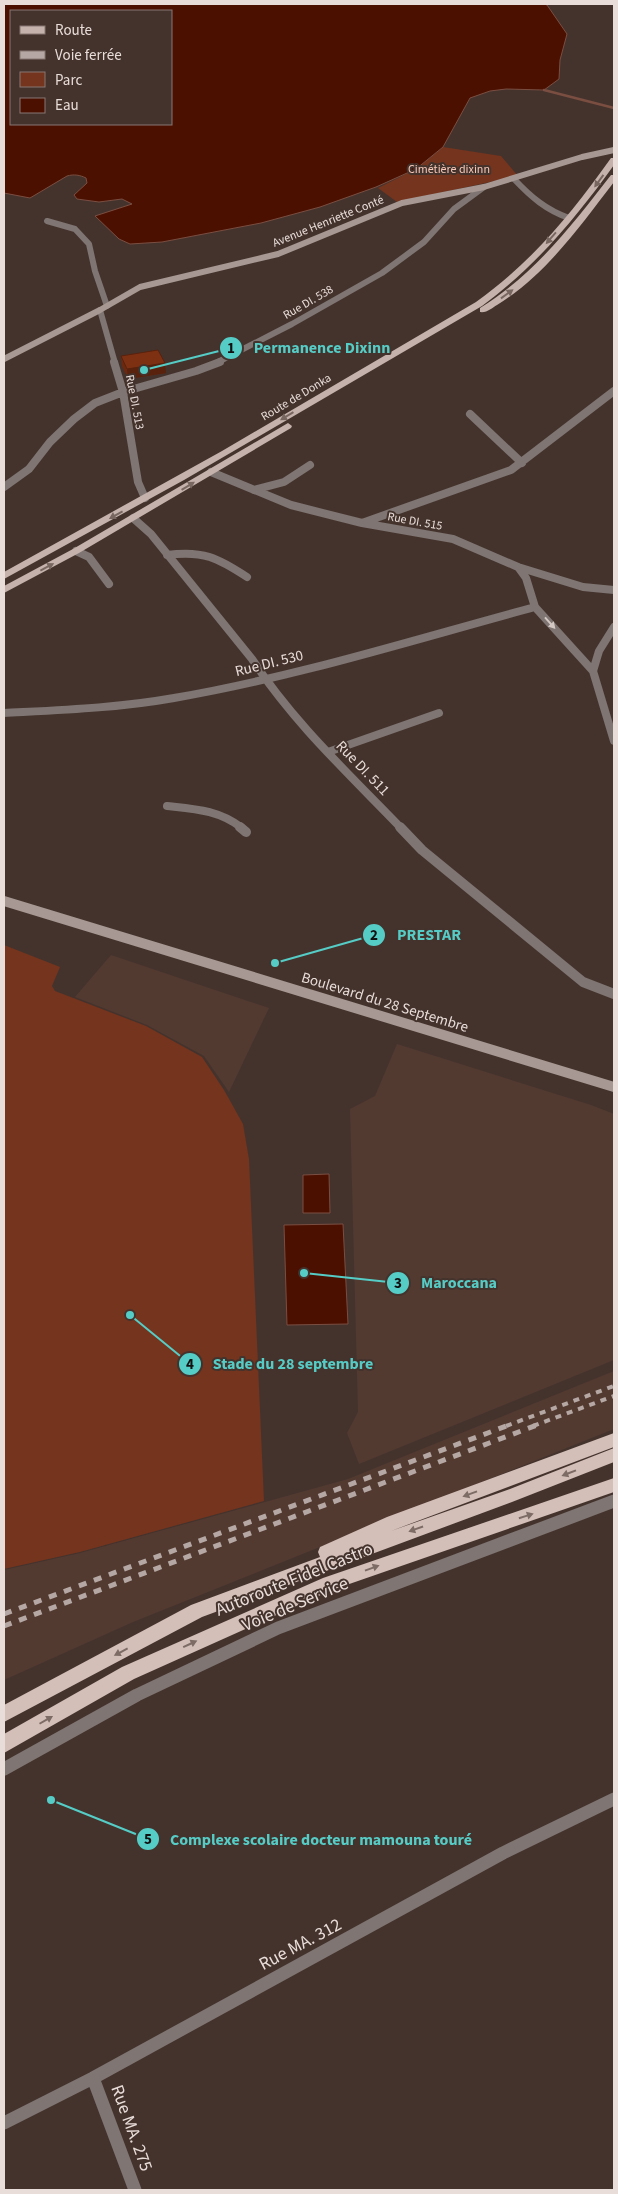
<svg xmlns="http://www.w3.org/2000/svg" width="618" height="2194" font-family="'Source Sans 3',sans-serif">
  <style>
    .built { fill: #523a31 }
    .green { fill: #74341d }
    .water { fill: #4b1000; stroke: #7a4e41; fill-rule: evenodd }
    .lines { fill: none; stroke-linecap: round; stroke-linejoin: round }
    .stream { stroke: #7a4e41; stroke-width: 2.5 }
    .minor-far3 { stroke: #7f7572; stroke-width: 6 }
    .minor-far2 { stroke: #7f7572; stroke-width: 8 }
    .minor-far1 { stroke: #7f7572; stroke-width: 10 }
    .minor { stroke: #7f7572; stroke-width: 13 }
    .secondary-far1 { stroke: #a79893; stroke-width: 6 }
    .secondary { stroke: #a79893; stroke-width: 10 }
    .primary { fill: #c5b2ac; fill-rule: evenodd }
    .trunk { fill: #d3beb8; fill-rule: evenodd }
    .rail-far1 { stroke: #b5a7a3; stroke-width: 4; stroke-dasharray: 6 6; stroke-linecap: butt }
    .rail { stroke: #b5a7a3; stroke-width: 5; stroke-dasharray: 8 8; stroke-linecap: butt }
    .wall { fill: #6c290f }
    .shaded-wall { fill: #58220d }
    .building { fill: #7e3012; stroke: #58220d }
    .oneway { fill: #786660 }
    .oneway2 { fill: #d4c8c4 }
    .oneway3 { fill: #7d6b65 }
    .labels { text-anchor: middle; stroke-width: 4; stroke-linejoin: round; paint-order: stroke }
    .far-park-label { font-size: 12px; fill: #f8c9b9; stroke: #44332d }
    .far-street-label { font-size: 12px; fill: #e9ddd9; stroke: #44332d }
    .street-label { font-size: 15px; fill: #e9ddd9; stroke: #44332d }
    .near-street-label { font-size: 18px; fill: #e9ddd9; stroke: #44332d }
    .leader { fill: none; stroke: #55cdc6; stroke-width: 2 }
    .callout-dot { fill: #55cdc6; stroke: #44332d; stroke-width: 2 }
    .mark-label { font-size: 15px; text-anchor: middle; font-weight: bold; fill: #111 }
    .callout-label { font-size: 16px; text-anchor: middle; font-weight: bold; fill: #55cdc6; stroke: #44332d; stroke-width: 4; stroke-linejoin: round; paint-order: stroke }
  </style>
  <rect width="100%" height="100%" fill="#44332d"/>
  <path class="built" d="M111 955 269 1008 229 1092 204 1056 147 1025 75 997Z
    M397 1044 591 1105 614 1114V1360L359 1464 347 1433 358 1412 350 1109 375 1096Z
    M614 1371V1429L133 1622 4 1680V1570L80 1553 348 1479Z"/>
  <path class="green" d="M443 147 501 156 518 176 397 202 378 188 416 169Z
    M4 945 60 967 52 986 55 991 146 1026 202 1057 224 1090 243 1124 249 1159 264 1501 80 1552 4 1569Z"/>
  <path class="water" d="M4 4H544L547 5 567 34 560 60 559 79 544 90 506 89 490 91 470 98 443 147 416 169 376 187 320 207 261 223 162 242 130 244 119 239 95 216 132 204 122 199 99 202 77 199 74 195 87 183 86 178C80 175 74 174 67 176L30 198 4 193ZM11 11H171V124H11Z
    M329 1174 330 1213H303V1175Z
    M343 1224 348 1324 287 1325 284 1225Z"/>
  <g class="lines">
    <path class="stream" d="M544 90 614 108"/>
    <path class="minor-far3" d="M514 179C531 197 546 210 569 218
      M47 221 75 229 89 244 95 271 107 306
      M100 310 115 363
      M216 363 292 324 382 273 424 242 454 209 484 187"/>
    <path class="minor-far2" d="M114 362 123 392 138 482 145 498
      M470 414 522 463
      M211 472 291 505 362 523 453 539 518 567 583 587 614 590
      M4 487 29 469 50 442 74 419 95 403 123 392 196 371 220 362
      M254 490 284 482 310 465
      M133 518 151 534 252 659C292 721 350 775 401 828
      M362 523 511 470 614 391
      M76 551 89 557 109 584
      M167 555C203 550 218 558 247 577
      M518 567 526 578 535 607 593 671
      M614 627 599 651 593 671 614 741
      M4 713C61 710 118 708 174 698 296 677 416 639 535 607
      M328 752 439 713
      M167 806C195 809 219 810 242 828"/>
    <path class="minor-far1" d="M240 827 246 832
      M400 827 422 850 583 982 614 994"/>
    <path class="minor" d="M4 1769 137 1695 278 1628 614 1501
      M93 2078 135 2190
      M4 2123 93 2078 503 1853 614 1799"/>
    <path class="secondary-far1" d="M4 359 100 310 140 287 278 254 402 203 484 187 582 157 614 150"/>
    <path class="secondary" d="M4 901 614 1087"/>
    <path class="primary" d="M611 158H614V165C576 218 535 267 482 306L184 480 4 579V572L222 451 476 302C531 263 572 213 611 158Z
      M611 175H614V182C580 226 546 275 497 305 492 308 487 313 480 312V308C535 274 572 225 611 175Z
      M288 423 292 426 291 428 79 553 4 593V586L73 549Z"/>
    <path class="trunk" d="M614 1433V1447L391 1531 510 1489 614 1448V1462L512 1502 202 1617 4 1722V1705L191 1605 320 1557 318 1552 320 1547 387 1517Z
      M614 1478V1492L332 1590 134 1679 4 1753V1734L122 1667 323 1578Z"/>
    <path class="rail-far1" d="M506 1426 614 1386
      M533 1426 614 1396"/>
    <path class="rail" d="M4 1614 509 1425
      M4 1626 537 1425"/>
  </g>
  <path class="wall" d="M121 356 166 373 128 379 122 366Z"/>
  <path class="shaded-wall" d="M165 363 166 373 128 379 127 369Z"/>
  <path class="building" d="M158 350 165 363 127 369 121 356Z"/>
  <defs><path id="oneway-solid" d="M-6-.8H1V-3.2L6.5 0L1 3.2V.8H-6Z" transform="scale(1.25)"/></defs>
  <g class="oneway">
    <use href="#oneway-solid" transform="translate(599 181) rotate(126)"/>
    <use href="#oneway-solid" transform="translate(551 238) rotate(131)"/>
    <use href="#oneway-solid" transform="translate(507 294) rotate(-36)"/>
    <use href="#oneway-solid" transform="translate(287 416) rotate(149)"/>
    <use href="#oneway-solid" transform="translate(188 486) rotate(-31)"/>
    <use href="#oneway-solid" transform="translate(116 515) rotate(151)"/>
    <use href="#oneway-solid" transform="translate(47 567) rotate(-28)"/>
  </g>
  <use class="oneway2" href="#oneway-solid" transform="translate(550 623) rotate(48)"/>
  <g class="oneway3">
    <use href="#oneway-solid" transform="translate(569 1473) rotate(159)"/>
    <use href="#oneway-solid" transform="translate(470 1494) rotate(160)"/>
    <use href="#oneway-solid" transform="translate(526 1516) rotate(-18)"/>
    <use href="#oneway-solid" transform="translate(416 1529) rotate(161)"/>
    <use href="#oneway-solid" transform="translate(372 1568) rotate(-20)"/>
    <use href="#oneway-solid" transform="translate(190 1644) rotate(-25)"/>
    <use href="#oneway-solid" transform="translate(121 1652) rotate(152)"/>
    <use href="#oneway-solid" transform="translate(46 1720) rotate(-30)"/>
  </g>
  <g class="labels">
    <g class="far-park-label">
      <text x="449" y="173">Cimétière dixinn</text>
    </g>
    <g class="far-street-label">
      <text transform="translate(328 221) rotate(-22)" y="4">Avenue Henriette Conté</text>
      <text transform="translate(308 302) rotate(-30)" y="4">Rue DI. 538</text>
      <text transform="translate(296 397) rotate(-31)" y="4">Route de Donka</text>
      <text transform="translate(135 402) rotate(79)" y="4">Rue DI. 513</text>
      <text transform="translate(415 521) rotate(10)" y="4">Rue DI. 515</text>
    </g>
    <g class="street-label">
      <text transform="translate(269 663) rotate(-14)" y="5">Rue DI. 530</text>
      <text transform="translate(363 768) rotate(46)" y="5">Rue DI. 511</text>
      <text transform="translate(385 1002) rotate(17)" y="5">Boulevard du 28 Septembre</text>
    </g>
    <g class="near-street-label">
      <text transform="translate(294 1579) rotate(-22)" y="6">Autoroute Fidel Castro</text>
      <text transform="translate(295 1604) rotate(-23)" y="6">Voie de Service</text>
      <text transform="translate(300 1944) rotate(-28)" y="6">Rue MA. 312</text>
      <text transform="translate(132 2128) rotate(70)" y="6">Rue MA. 275</text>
    </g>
  </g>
  <path class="leader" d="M144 370L231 348M275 963L374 935M304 1273L398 1283M130 1315L190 1364M51 1800L148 1839"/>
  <g class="callout-dot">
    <circle cx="144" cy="370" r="5"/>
    <circle cx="275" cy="963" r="5"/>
    <circle cx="304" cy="1273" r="5"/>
    <circle cx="130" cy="1315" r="5"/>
    <circle cx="51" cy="1800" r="5"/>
    <circle cx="231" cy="348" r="12"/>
    <circle cx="374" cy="935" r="12"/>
    <circle cx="398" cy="1283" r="12"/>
    <circle cx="190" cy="1364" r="12"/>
    <circle cx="148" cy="1839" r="12"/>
  </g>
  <g class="mark-label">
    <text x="231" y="353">1</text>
    <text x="374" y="940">2</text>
    <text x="398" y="1288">3</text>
    <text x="190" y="1369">4</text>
    <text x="148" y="1844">5</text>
  </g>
  <g class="callout-label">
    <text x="322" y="353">Permanence Dixinn</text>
    <text x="429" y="940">PRESTAR</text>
    <text x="459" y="1288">Maroccana</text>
    <text x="293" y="1369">Stade du 28 septembre</text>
    <text x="321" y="1845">Complexe scolaire docteur mamouna touré</text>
  </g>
  <rect width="618" height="2194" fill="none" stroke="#e9ddd9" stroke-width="10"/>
  <rect x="10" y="10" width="162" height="115" fill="#44332d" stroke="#867772"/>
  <rect x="20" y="26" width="25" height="8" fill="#c5b2ac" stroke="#867772"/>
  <text x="55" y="35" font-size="15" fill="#e9ddd9">Route</text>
  <rect x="20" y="51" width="25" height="8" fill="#b5a7a3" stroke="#867772"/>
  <text x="55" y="60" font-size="15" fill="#e9ddd9">Voie ferrée</text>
  <rect x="20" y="72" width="25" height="15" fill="#74341d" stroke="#867772"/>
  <text x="55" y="85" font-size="15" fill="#e9ddd9">Parc</text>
  <rect x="20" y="98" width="25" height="15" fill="#4b1000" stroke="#867772"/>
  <text x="55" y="110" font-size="15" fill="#e9ddd9">Eau</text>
</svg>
